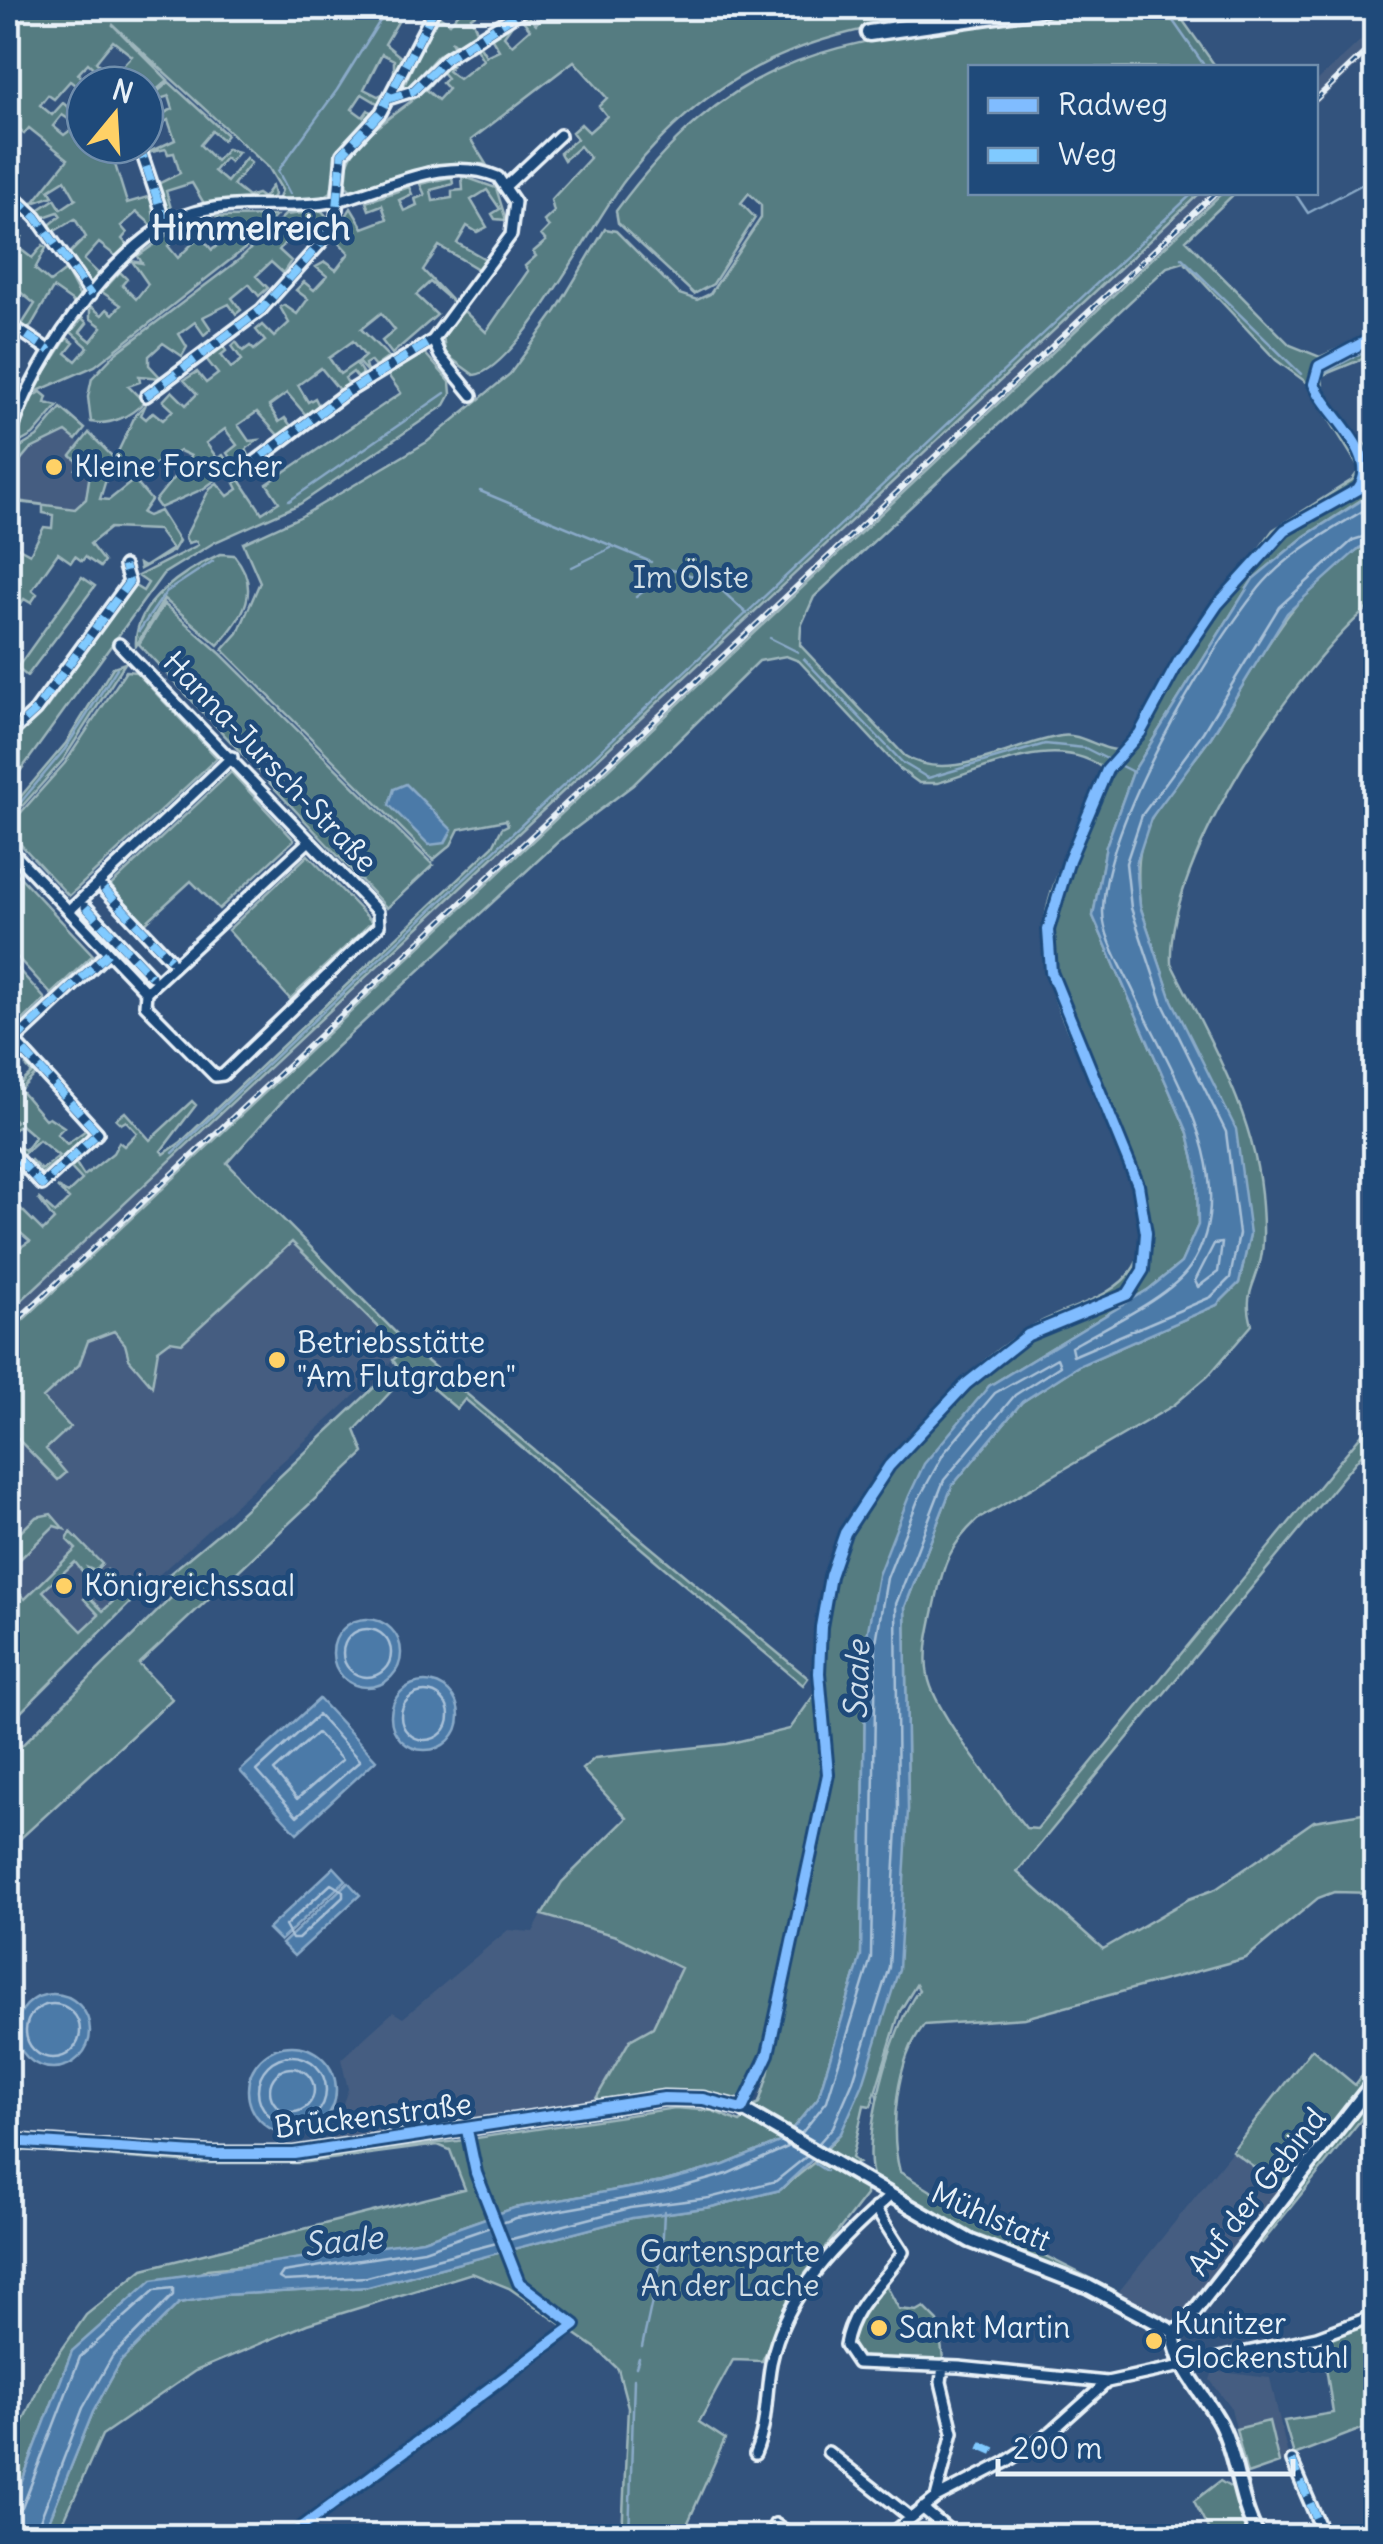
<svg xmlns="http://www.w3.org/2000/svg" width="1383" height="2544" font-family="Delius,sans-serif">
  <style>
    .built { fill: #445d81 }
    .green { fill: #547b81; stroke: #9eb6bc; stroke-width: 2.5; fill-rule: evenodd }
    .water { fill: #4b7aa8; stroke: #8aaac8; stroke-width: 2.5 }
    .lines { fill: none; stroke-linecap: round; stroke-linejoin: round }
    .shore { stroke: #a9c1d8; stroke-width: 2.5 }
    .stream { stroke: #8aaac8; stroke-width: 2.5 }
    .street-casing { stroke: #e8f1f8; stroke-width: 16 }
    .secondary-casing { stroke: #e8f1f8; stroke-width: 19 }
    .primary-casing { stroke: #e8f1f8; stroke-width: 21 }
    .street { stroke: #1f4a7a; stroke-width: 9 }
    .secondary { stroke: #1f4a7a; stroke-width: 11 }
    .primary { stroke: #1f4a7a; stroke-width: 14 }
    .rail-casing { stroke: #e8f1f8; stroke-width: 6 }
    .rail { stroke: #1f4a7a; stroke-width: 2.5; stroke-dasharray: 8; stroke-linecap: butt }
    .quiet { stroke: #80caff; stroke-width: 8; stroke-dasharray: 15 8; stroke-linecap: butt }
    .cycleway-casing { stroke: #1f4a7a; stroke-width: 16 }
    .cycleway { stroke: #80bcff; stroke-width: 10 }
    .poi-dot { fill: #ffd166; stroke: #1f4a7a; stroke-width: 4 }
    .labels { text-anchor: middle; stroke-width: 10; stroke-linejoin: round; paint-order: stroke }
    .poi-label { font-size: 30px; fill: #e8f1f8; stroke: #1f4a7a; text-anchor: start }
    .park-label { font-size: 30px; fill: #d2dfe6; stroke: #1f4a7a }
    .street-label { font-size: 30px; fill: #e8f1f8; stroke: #1f4a7a }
    .water-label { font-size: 32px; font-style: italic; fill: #d0dfec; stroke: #1f4a7a }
    .quarter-label { font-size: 35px; font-weight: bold; fill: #e8f1f8; stroke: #1f4a7a }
  </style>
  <rect width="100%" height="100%" fill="#33537d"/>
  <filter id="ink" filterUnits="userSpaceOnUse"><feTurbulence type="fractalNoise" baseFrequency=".01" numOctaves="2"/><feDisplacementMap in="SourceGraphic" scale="20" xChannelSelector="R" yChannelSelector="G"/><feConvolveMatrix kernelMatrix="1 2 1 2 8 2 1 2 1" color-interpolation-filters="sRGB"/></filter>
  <g filter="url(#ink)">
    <path class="built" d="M1375 27V49L1316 105V82Z
      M1200 193H1222L8 1334V1313Z
      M66 432 79 443 90 473 86 500 75 509 8 500 10 486 19 478V462L29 450Z
      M292 1242 403 1351 148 1585 8 1725V1429L57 1479 65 1473 46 1450 43 1398 79 1365 88 1341 114 1330 125 1344 129 1359 154 1361 158 1350 170 1341 182 1343Z
      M542 1915 616 1936 681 1967 653 2027 630 2040 594 2102 328 2146 348 2089 341 2059 393 2012 403 2018 508 1930 533 1932Z
      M1232 2151 1286 2189 1176 2324 1167 2323 1116 2295Z
      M1213 2371 1270 2378 1289 2460 1247 2474 1231 2408 1210 2380Z"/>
    <path class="green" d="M8 8H406L385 44 402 58 394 75V60L382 54 364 89 378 96 384 93 379 104 362 94 352 109 363 117 368 110 373 114 339 152 331 192 319 200 277 204 282 190 269 168 112 24 168 80 145 100 149 87 140 80 135 85H104L132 56 113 41 96 62 104 70 99 85 92 81 99 73 88 63 78 74 89 84 85 85V99L75 96 80 89 70 81 54 99 48 95 40 105 52 115 63 103 75 113 70 120 62 115 53 126 64 135 80 123 75 135 85 145H109L127 203 151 196 155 228 137 212 121 226 127 233 122 239 130 248 118 258 99 243 84 260 101 276 91 283 67 256 86 237 75 219 51 233 47 227 61 216 58 212 41 218 37 211 55 199 61 209 76 199 65 180 49 190 53 196 33 203 68 159 29 128 24 134 14 126 8 134Z
      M463 8H485L471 17 476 28 474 36 456 46 451 41 454 47 438 55 408 89 403 88 436 14 450 23Z
      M531 8H535L527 15 536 24 549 8H999C840 27 731 46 625 180 596 217 516 372 474 375L445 354 443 332 464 311 486 332 528 271 525 266 536 256 533 252 546 241 541 235 549 227 544 221 554 212 551 200 590 158 580 146 564 160 560 153 577 139 572 132 581 124 589 132 607 116 599 106 607 98 574 61 471 140 486 164H436L351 190 345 185C342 145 383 123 410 102 417 96 422 86 430 78L433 81 426 90 438 100 448 89 442 83 447 78 440 70 457 56 448 71 459 79 483 60 475 46 489 38 480 46 486 56 499 50 491 37 514 22 504 36 512 45 530 29 521 18Z
      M1073 8H1174L1216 67 971 68V192L1200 193 8 1313V1247L13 1252 30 1241 8 1222 21 1209 43 1231 54 1220 38 1198 55 1213 69 1199 57 1187 68 1193 82 1180 69 1166 75 1162 84 1176 113 1153 119 1142 124 1146 137 1133 126 1121 121 1124 116 1119 125 1112 150 1140 192 1101 196 1105 161 1151 164 1154 181 1142 493 846 502 828 508 825 506 820 459 829 451 845 433 860 223 650 238 633 260 582 243 543 300 517 427 442 510 374 556 311 605 229 616 231 679 294 697 300 710 294 761 218V205L749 193 741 203 755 218 713 284 694 294 618 223 616 211C756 21 868 48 1073 8Z
      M169 82 227 135 223 140 212 131 200 145 216 161 227 149 238 152 230 162 225 158 214 171 227 182 246 158 251 163 233 185 248 197 257 194 263 198 272 186 274 195 267 205 206 207 192 183 166 191 173 215 164 209 156 185 180 173 174 153 168 154 166 149 147 153 175 140 168 120 145 132V122L173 109 169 96 156 100 158 109 145 114V102Z
      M462 176 496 188 506 220 495 219 492 214 500 209 487 190 471 200 487 227 477 232 467 226 457 243 485 259 478 269 439 246 423 270 453 302 430 282 416 295 437 315 392 354 382 341 395 330 381 313 361 329 389 357 375 367 370 361 365 364 367 372 358 362 365 356 353 341 329 358 340 374 356 363 363 374 358 378 353 372 345 378 349 385 340 391 321 368 298 385 308 402 315 398 319 406 306 415 287 393 269 406 279 422 285 418 291 426 278 435 257 412 238 425 249 441 258 440 246 449 249 455 235 465 227 453 237 445 225 429 206 443 217 458 223 455 232 468 203 489 160 508 155 501 191 456 180 451 134 475 116 456 136 414 146 404 141 415 146 419 153 412 163 420 173 410 163 401 172 391 186 405 197 394 184 380 197 372 206 383 218 374 207 360 209 350 221 343 226 351 221 355 231 368 242 360 232 346 236 342 243 351 250 346 254 350 265 341 256 330 262 325 274 337 289 323 280 307 284 305 297 314 308 299 296 290 304 282 314 290 327 276 316 267 325 262 336 270 349 253 333 236 351 208 363 228 387 219 382 205 369 210 366 202 409 187 412 194 399 200 404 211 417 205 415 199 425 195 420 184 452 177 453 184 431 190 433 201 452 198V191L463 190Z
      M1222 193H1235L1186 240 1290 345 1320 357 1375 332V354L1323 375C1317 409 1364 435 1375 459 1379 466 1375 484 1375 491L1305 536 1253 579 1133 772 1106 846 1093 916 1188 1133 1197 1172 1198 1225 1181 1263 1149 1289 989 1386 866 1641 861 1956 818 2098 791 2130 753 2106 759 2103 768 2075 830 1776 823 1674 824 1627 833 1576 862 1511 909 1451 904 1445C941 1403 981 1356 1031 1327 1062 1308 1114 1300 1134 1267 1179 1192 1042 1033 1043 941 1043 885 1083 823 1107 772 1062 731 989 768 938 783H919L900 769 799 661 786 656 759 661 633 785 560 840 304 1077 227 1163 409 1346 808 1678 803 1685 465 1399 457 1409 411 1370 355 1430 364 1453 139 1664 172 1699 8 1850V1759L174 1595 164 1585 150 1590 227 1526 397 1366 393 1360 403 1351 292 1242 182 1343 170 1341 158 1350 152 1386 129 1359 125 1344 114 1331 88 1341 79 1365 43 1398 70 1427 46 1449 66 1473 58 1480 8 1429V1334ZM1184 262 1276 360 1306 382 1360 469 1352 480 1273 530 1188 645 1127 749C1103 755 1084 732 1061 736 1014 743 949 785 905 756L800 645 801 626 814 597 1167 267Z
      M322 211 328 218 315 243 310 238 305 244 292 234 279 250 291 261 283 273 271 262 256 276 268 288 259 296 249 284 232 298 241 310 236 314 229 304 203 317 211 329 204 335 195 322 179 334 187 347 182 356 163 343 149 356V365L161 378 139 376 140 382 128 386 144 402C131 416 110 426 91 422L88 397 92 378 116 353 240 259 285 215Z
      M276 216 248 246 95 366 31 394 67 338 74 343 66 353 76 361 88 347 71 332 82 318 87 323 80 332 91 341 102 327 90 318V306L102 315 107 309 113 314 121 305 102 292 120 272 127 279 122 285 136 299 148 284 132 261 142 263 138 256 177 228 181 235 168 246 178 258 196 240 187 224 211 217 215 226 201 237 212 250 225 239 219 231 225 226 217 217Z
      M8 233 22 237 15 245 32 258 43 245 46 248 35 269 50 282 66 270 80 297 74 308 73 302 53 288 28 331 21 326 35 304 8 282Z
      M423 351 450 382 451 394 445 405 300 504 215 542 163 574 8 788V741L45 710 133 585 143 591 148 583 138 576 198 545 196 541 188 543 185 537 210 488 217 483 228 496 238 489 235 483 240 480 262 513 279 502 267 484 401 393 385 371Z
      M41 392 47 397 45 403 58 406 33 435 15 445 29 399Z
      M61 408 85 429 76 440 66 432 29 450 19 462V478L10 486 14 451 37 437Z
      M89 433 113 457 100 499 109 500 134 480 151 500 142 513 148 516 160 511 179 541 173 551 140 569 139 564 144 567 172 549 158 530 110 528 90 544 104 562 100 567 85 557 82 561 75 556 71 562 58 553 32 590 37 594 31 603 24 599 8 622V542L30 554 44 527 52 528 53 515 43 513V505L16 502 15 507 8 506V500L75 509 86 499 90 473 76 469 80 463 71 456Z
      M1375 541V602C1297 665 1166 860 1171 963 1210 1041 1257 1117 1262 1206 1263 1220 1264 1238 1262 1252 1258 1284 1242 1290 1252 1325L1208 1376 1174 1405 977 1520C950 1545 943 1565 936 1600 931 1623 923 1652 928 1676 934 1711 992 1781 1014 1813L1026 1828 1037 1829 1375 1418V1438L1017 1872 1103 1949 1189 1899 1216 1889 1314 1821 1375 1811V1893L1334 1892 1318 1898 1246 1958 1025 2018 924 2025C896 2060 889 2130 900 2172L998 2232 1117 2292 1116 2295 971 2235 875 2181C858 2145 893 2021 919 1990L916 1985 900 2011 871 2106 864 2105 852 2158 858 2163 848 2165 825 2151 841 2133 908 1810 905 1607 952 1486 1022 1402 1078 1366 1217 1305 1239 1283 1250 1234 1140 906C1137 874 1136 846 1152 817 1168 788 1193 764 1211 737 1254 672 1298 572 1375 541Z
      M220 554 234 555C262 589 244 616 218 645L164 599 136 646C133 602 186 570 220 554Z
      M82 577 95 586 27 676 17 668Z
      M164 604 221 654 433 865 387 908 139 644Z
      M125 663 63 760 17 812 12 807 66 743 113 667Z
      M126 671 136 672 217 758 69 896 10 833 9 826 65 763Z
      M231 772 294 840 219 909 191 881 142 926 107 889Z
      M308 855 372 922 290 999 228 930Z
      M8 864 93 955 51 994 8 947Z
      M8 958 45 999 14 1029 8 1027Z
      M30 1063 38 1072 20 1090 45 1119 49 1117 64 1127 57 1134 67 1144 86 1130 81 1123 84 1120 89 1130 83 1141 41 1174 27 1164 31 1160 41 1170 59 1156 39 1140 19 1158 14 1152 19 1147 25 1150 35 1137 20 1124 8 1135 15 1121 8 1113V1078L17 1087 32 1073 26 1066Z
      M51 1514 64 1529 54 1526 16 1563 8 1564V1544L36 1517Z
      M71 1532 102 1564 95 1571 88 1568 92 1574 90 1581 75 1562 43 1591 82 1631 99 1615 84 1599 88 1596 103 1611 119 1596 100 1576 107 1570 132 1601 8 1725V1582L25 1599 76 1549 67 1540Z
      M814 1695 826 1762 813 1838 765 2053 748 2090 738 2099 677 2092 594 2102 630 2040 653 2027 681 1968 616 1936 542 1915 562 1882 627 1818 582 1769 595 1758 727 1744 790 1729Z
      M1312 2049 1355 2085 1375 2059V2102L1262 2243 1257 2237 1292 2194 1232 2151Z
      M675 2108 713 2111 740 2122 745 2118 782 2141 724 2165 662 2182 514 2208 423 2240 322 2258 207 2269 72 2351 8 2518V2454L44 2375 86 2315 143 2269 465 2189 450 2150 438 2145 300 2163H193L26 2150 8 2157V2146L294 2160 457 2141Z
      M816 2161 866 2189V2195L801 2279 762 2361 733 2360 699 2422 725 2439 682 2536H622L628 2407 618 2369 597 2349 509 2288 472 2273 307 2324 195 2371 102 2435 57 2536H43L93 2412 121 2361 179 2303 223 2295 368 2287 632 2218 711 2207 780 2190Z
      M883 2279 899 2309 917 2311 924 2307 938 2321 943 2359C914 2359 873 2370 850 2351 849 2322 867 2302 883 2279Z
      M1375 2319V2424L1294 2455 1284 2421 1333 2413 1322 2340Z
      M1269 2421 1279 2463 1247 2474 1236 2429Z
      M1220 2481 1235 2490 1253 2536H1212L1194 2501Z"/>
    <path class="water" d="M1375 492V541L1359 548 1287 613 1211 737 1151 818 1136 864 1140 906 1172 1000 1236 1129 1250 1234 1239 1283 1217 1305 1078 1366 1022 1402 952 1486 905 1607 908 1810 899 1969 863 2084 841 2133 780 2190 711 2207 632 2218 368 2287 223 2295 179 2303 121 2361 93 2412 43 2536H8V2518L72 2351 152 2280 423 2240 514 2208 662 2182 724 2165 782 2141 818 2098 861 1956 866 1641 878 1575 909 1496 924 1464 989 1386 1149 1289 1181 1263 1198 1225 1197 1172 1188 1133 1093 916 1106 846 1133 772 1253 579 1305 536Z
      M406 784 452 830 445 843 429 845 389 805 394 789Z
      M333 1653a34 34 0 1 1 68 0a34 34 0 1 1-68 0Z
      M391 1716a34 34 0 1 1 68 0a34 34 0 1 1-68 0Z
      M319 1699 376 1760 297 1833 240 1771Z
      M334 1867 346 1880 280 1941 268 1929Z
      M348 1882 360 1895 294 1956 282 1944Z
      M16 2031a37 37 0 1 1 74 0a37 37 0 1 1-74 0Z
      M248 2090a44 44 0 1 1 88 0a44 44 0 1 1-88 0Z"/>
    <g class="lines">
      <path class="shore" d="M1376 503C1337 527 1288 552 1259 588 1204 656 1104 825 1103 912 1103 939 1126 973 1136 997 1172 1073 1246 1184 1190 1267 1169 1298 1104 1327 1071 1347L1073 1356 1211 1297 1230 1278 1239 1234 1226 1132 1163 1004 1131 908 1126 863 1142 815 1203 732 1279 607 1353 540 1376 533
        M1222 1243 1218 1272 1198 1287 1195 1281 1214 1244Z
        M343 1653a24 24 0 1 1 48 0a24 24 0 1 1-48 0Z
        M401 1716a24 24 0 1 1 48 0a24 24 0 1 1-48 0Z
        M318 1715 360 1761 297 1816 257 1771Z
        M317 1733 342 1760 297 1799 274 1771Z
        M331 1884 343 1891V1897L298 1939H292L285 1926Z
        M26 2031a27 27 0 1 1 54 0a27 27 0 1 1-54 0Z
        M258 2090a34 34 0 1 1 68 0a34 34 0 1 1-68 0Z
        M270 2090a22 22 0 1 1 44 0a22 22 0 1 1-44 0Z
        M801 2134 827 2101 871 1958 876 1642 887 1578 918 1500 944 1453 995 1393 1057 1358 1060 1366 1015 1395 944 1480 896 1604 898 1810 889 1967 853 2081 833 2127 818 2144
        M790 2146 727 2174 664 2192 516 2218 424 2250 283 2272 279 2278 284 2281 367 2277 630 2208 709 2198 776 2181 807 2156
        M8 2516 22 2508 80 2357 155 2290 173 2288V2295L112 2357 83 2408 34 2536"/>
      <path class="stream" d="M1164 8 1206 68
        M1294 192 1308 213 1376 177
        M290 194 278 171 337 90 388 8
        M1182 258 1301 374
        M1326 372 1376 345
        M480 491 651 562
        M289 501 445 393
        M572 567 611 548
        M664 568 712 581 747 614
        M636 597 670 571
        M139 631 166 592 213 561
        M770 638 798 652
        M804 659 903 763 928 778 1045 744 1085 748 1133 772
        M21 802 65 749 117 668
        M173 1153 1194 192
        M815 2164 826 2171
        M642 2347 662 2255 664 2211
        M636 2367 639 2358
        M629 2536 634 2379"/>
      <defs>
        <path id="street" d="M388 99 413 91 447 58 526 8
          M139 145 166 225
          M506 186 560 135
          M16 198 36 217 91 295
          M8 323 50 351
          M146 396 261 310 321 243 336 219 342 154 381 112 435 8
          M8 450C20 376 113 242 186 215 232 198 288 211 336 201 388 189 446 154 498 177L515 202 511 235 433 340 440 356 472 395
          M244 470 343 395 433 340
          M8 736 35 711 129 582 124 566
          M8 847 146 992 145 1005 215 1076 223 1075 379 926 378 912 119 644
          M104 889 170 959
          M86 907 151 976
          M69 911 232 757
          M146 992 309 841
          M8 1034 98 1133 42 1185 8 1149
          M8 1047 108 953
          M875 2208 903 2252C883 2283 851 2306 845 2345L857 2363 959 2367 1107 2382
          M828 2452 910 2517
          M755 2454C768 2423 765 2395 771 2363 786 2291 838 2243 890 2196
          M1292 2461 1324 2536
          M936 2498 953 2432 941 2382 943 2366
          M922 2508 956 2536
          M775 2524 794 2536
          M889 2536 936 2498 1006 2462 1051 2432 1107 2382 1317 2337 1376 2315"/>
        <path id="secondary" d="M8 2141 212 2154H294L664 2098 703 2099 742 2109 970 2241 1089 2287 1174 2332
          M1174 2332 1183 2326 1376 2079
          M1174 2332C1174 2366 1205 2394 1220 2423 1238 2459 1238 2501 1258 2536"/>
        <path id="primary" d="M869 33 1045 8"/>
      </defs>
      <use href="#street" class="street-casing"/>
      <use href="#secondary" class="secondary-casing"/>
      <use href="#primary" class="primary-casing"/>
      <use href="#street" class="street"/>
      <use href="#secondary" class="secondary"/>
      <use href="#primary" class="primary"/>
      <defs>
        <path id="rail" d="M1316 99 1376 42
          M8 1329 1216 192"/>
      </defs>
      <use href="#rail" class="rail-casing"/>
      <use href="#rail" class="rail"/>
      <path class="quiet" d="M388 99 413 91 447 58 526 8
        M139 145 166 225
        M16 198 36 217 91 295
        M8 323 50 351
        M146 396 261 310 321 243 336 219 342 154 381 112 435 8
        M8 430 11 432
        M244 470 343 395 433 340
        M8 736 35 711 129 582 124 566
        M104 889 170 959
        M86 907 151 976
        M8 1034 98 1133 42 1185 8 1149
        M14 1041 108 953
        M980 2445 998 2453
        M1292 2461 1324 2536"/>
      <defs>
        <path id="cycleway" d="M8 2141 212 2154H294L664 2098 703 2099 742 2109 768 2054 828 1774 819 1673 821 1627 830 1576 845 1533 889 1466 966 1384 1028 1335 1128 1294 1143 1270 1146 1233 1138 1185 1051 972 1048 930 1069 860 1107 770 1140 733 1179 661 1217 605 1285 530 1358 489C1383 456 1327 415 1314 384L1319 366 1376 336
          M290 2536 575 2325 519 2283 476 2173 467 2130"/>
      </defs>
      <use href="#cycleway" class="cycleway-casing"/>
      <use href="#cycleway" class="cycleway"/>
    </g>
  </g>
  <g class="poi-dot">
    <circle cx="54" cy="467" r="10"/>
    <circle cx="277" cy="1360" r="10"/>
    <circle cx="64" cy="1586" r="10"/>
    <circle cx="879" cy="2328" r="10"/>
    <circle cx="1154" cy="2341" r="10"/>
  </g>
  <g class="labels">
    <g class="poi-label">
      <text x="74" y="477">Kleine Forscher</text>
      <text x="297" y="1353">Betriebsstätte<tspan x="297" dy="34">"Am Flutgraben"</tspan></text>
      <text x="84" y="1596">Königreichssaal</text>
      <text x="1174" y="2334">Kunitzer<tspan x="1174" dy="34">Glockenstuhl</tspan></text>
      <text x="899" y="2338">Sankt Martin</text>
    </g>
    <g class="park-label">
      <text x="691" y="588">Im Ölste</text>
      <text x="730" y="2262">Gartensparte<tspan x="730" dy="34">An der Lache</tspan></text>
    </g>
    <g class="street-label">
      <text transform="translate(270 762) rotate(46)" y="10">Hanna-Jursch-Straße</text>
      <text transform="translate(373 2116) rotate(-7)" y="10">Brückenstraße</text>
      <text transform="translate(1257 2192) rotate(-52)" y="10">Auf der Gebind</text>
      <text transform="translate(991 2217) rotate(24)" y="10">Mühlstatt</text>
    </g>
    <g class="water-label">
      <text transform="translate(857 1680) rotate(-88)" y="11">Saale</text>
      <text transform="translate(343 2241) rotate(-6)" y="11">Saale</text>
    </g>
    <g class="quarter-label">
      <text x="251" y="240">Himmelreich</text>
    </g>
  </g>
  <rect width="1383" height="2544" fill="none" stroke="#1f4a7a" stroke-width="40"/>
  <rect x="20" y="20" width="1343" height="2504" fill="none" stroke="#e8f1f8" stroke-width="4" filter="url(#ink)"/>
  <rect x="968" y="65" width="350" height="130" fill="#1f4a7a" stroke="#6f8dac" stroke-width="2.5"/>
  <rect x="988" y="98" width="50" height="15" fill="#80bcff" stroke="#6f8dac" stroke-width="2.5"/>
  <text x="1058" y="115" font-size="30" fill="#e8f1f8">Radweg</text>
  <rect x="988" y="148" width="50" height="15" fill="#80caff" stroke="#6f8dac" stroke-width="2.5"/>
  <text x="1058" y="165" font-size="30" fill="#e8f1f8">Weg</text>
  <g transform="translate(115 115) rotate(18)"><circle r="48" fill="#1f4a7a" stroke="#6f8dac" stroke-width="2.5"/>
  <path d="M0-8L18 38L0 25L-18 38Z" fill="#ffd166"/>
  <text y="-15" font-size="28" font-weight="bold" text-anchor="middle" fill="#e8f1f8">N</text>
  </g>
  <path d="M998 2459v15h295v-15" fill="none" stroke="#e8f1f8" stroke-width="5"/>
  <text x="1013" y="2459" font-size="30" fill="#e8f1f8" stroke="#1f4a7a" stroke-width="8" paint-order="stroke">200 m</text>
</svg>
